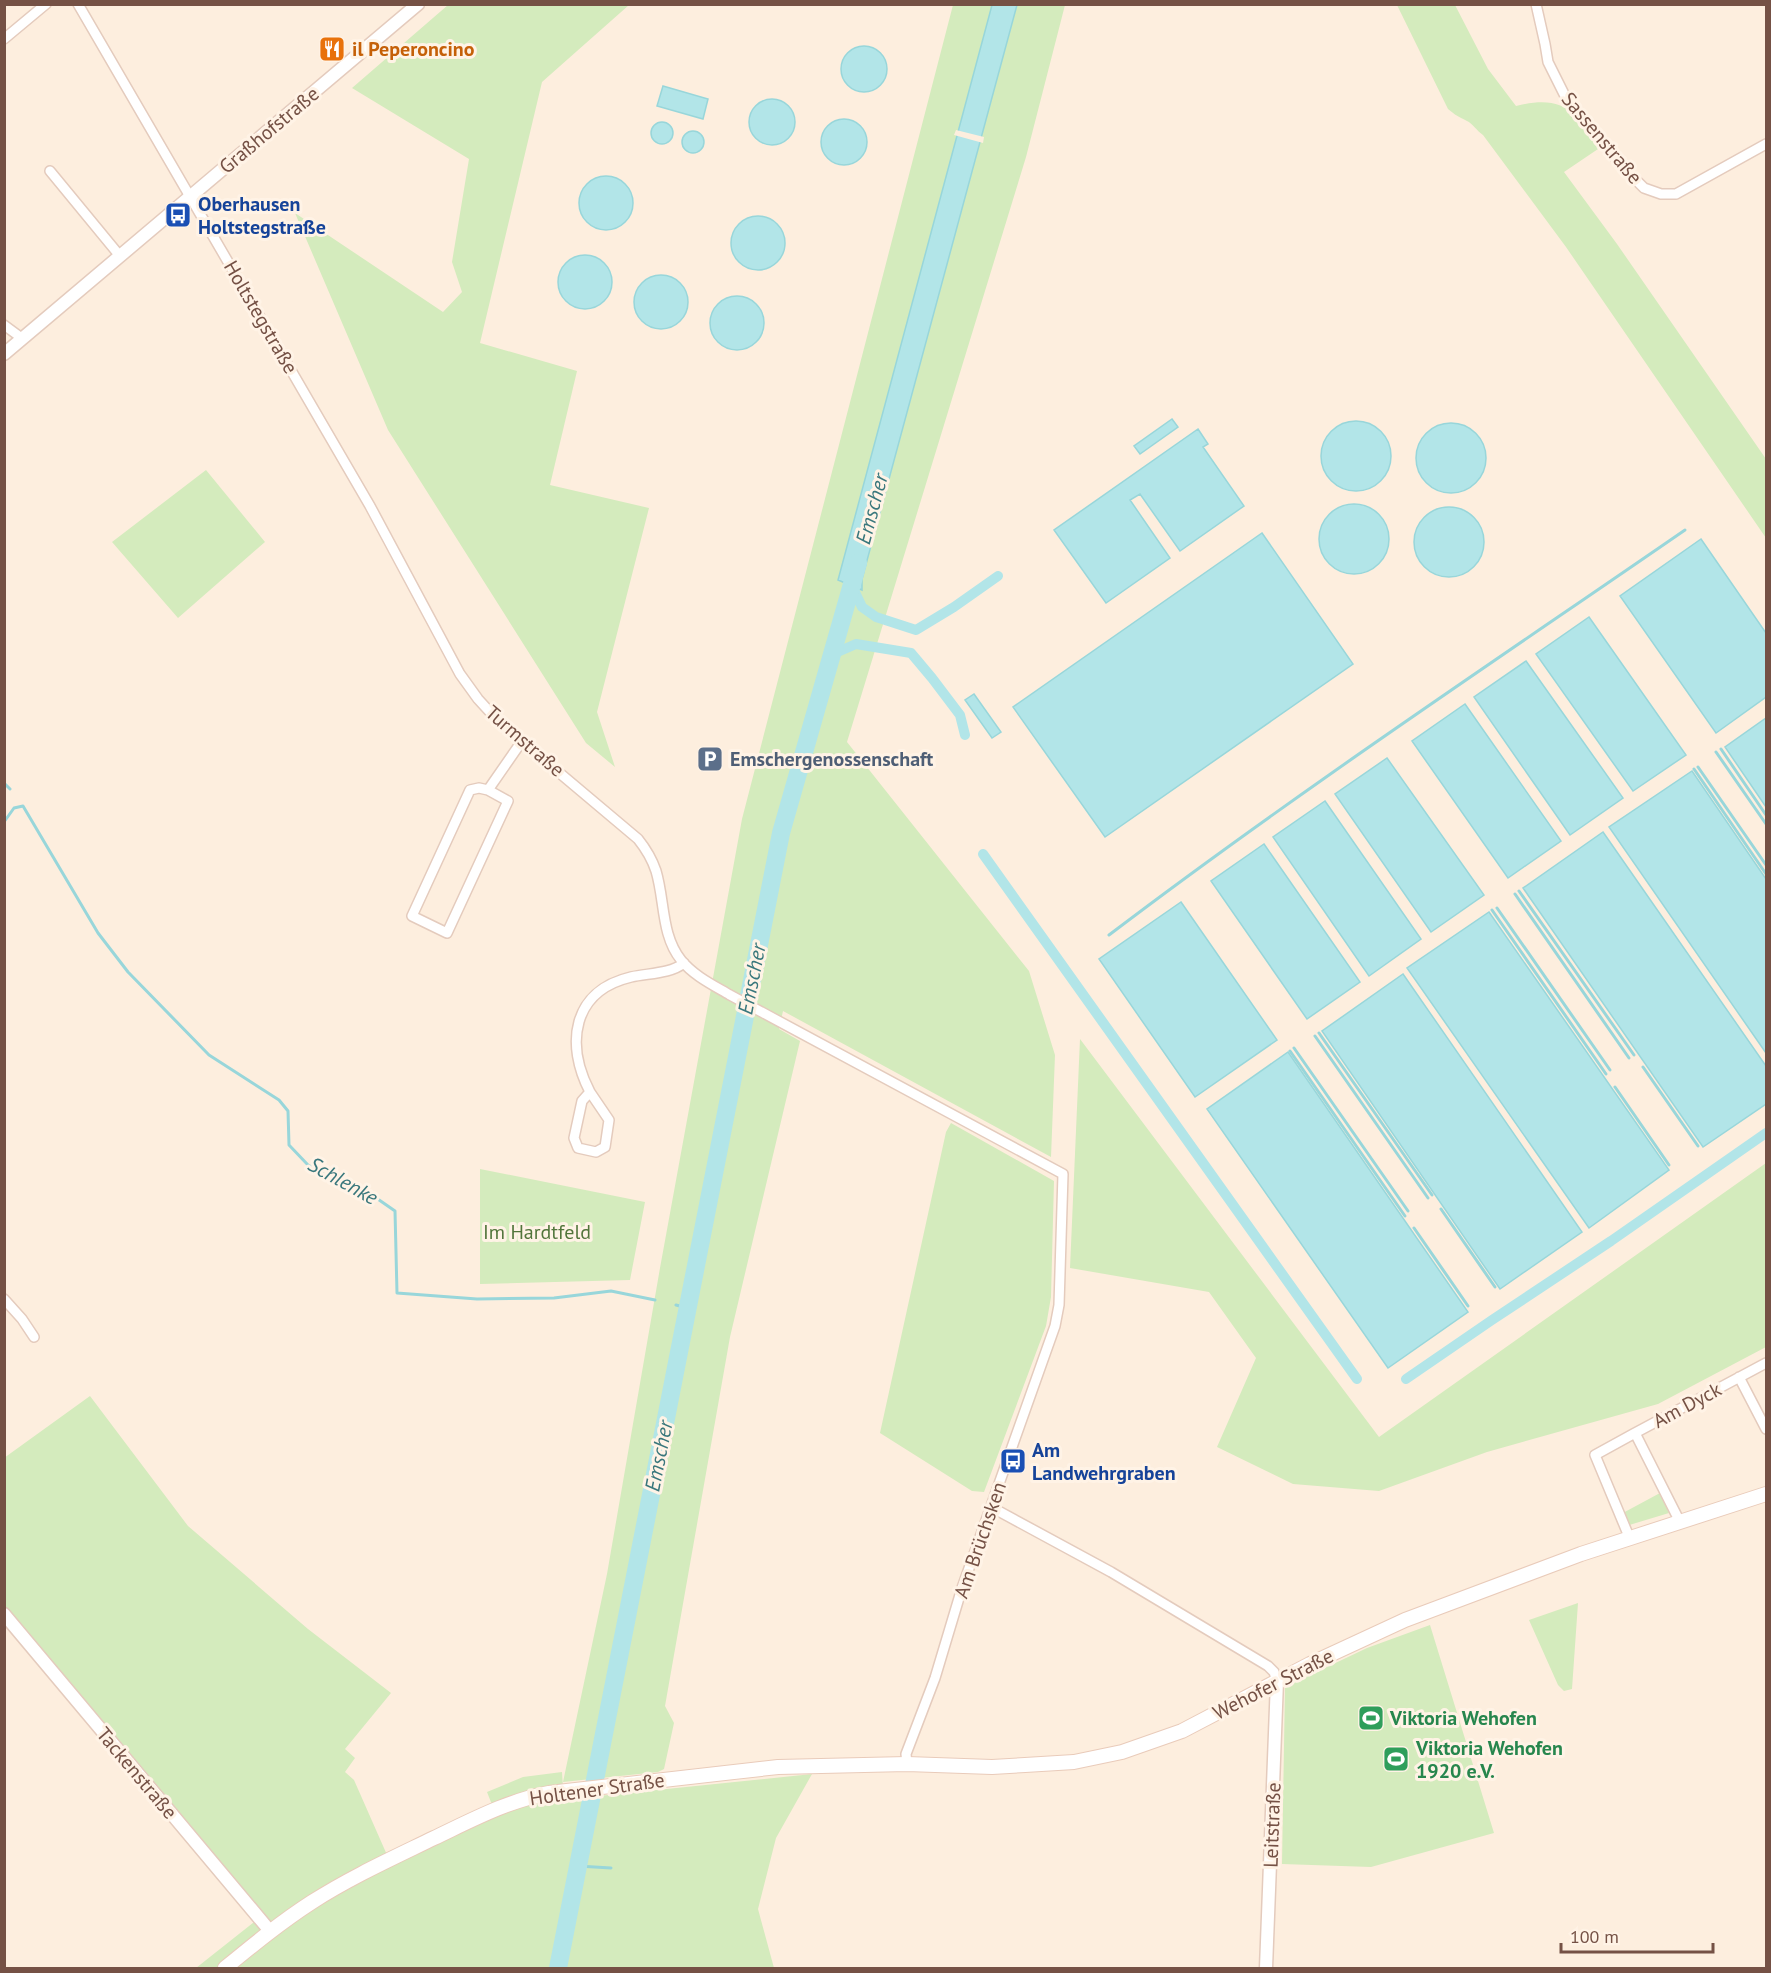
<svg xmlns="http://www.w3.org/2000/svg" width="1771" height="1973" font-family="'PT Sans',sans-serif">
  <style>
    .green { fill: #d4ebbd }
    .water { fill: #b2e5e8; stroke: #98d6da; stroke-width: 1.5 }
    .pier { fill: #fdeede }
    .lines { fill: none; stroke-linecap: round; stroke-linejoin: round }
    .stream { stroke: #98d6da; stroke-width: 3 }
    .canal { stroke: #b2e5e8; stroke-width: 10 }
    .river { stroke: #b2e5e8; stroke-width: 18 }
    .minor-casing { stroke: #e4cbbd; stroke-width: 12 }
    .tertiary-casing { stroke: #e4cbbd; stroke-width: 15 }
    .secondary-casing { stroke: #e9cbba; stroke-width: 16 }
    .minor { stroke: #fff; stroke-width: 9 }
    .tertiary { stroke: #fff; stroke-width: 12 }
    .secondary { stroke: #fff; stroke-width: 14 }
    .labels { text-anchor: middle; stroke-width: 6; stroke-linejoin: round; paint-order: stroke }
    .food-label { font-size: 20px; font-weight: bold; fill: #c56008; stroke: #fff3e6; text-anchor: start }
    .street-label { font-size: 20px; fill: #755145; stroke: #fff3e6 }
    .transit-label { font-size: 20px; font-weight: bold; fill: #164399; stroke: #fff3e6; text-anchor: start }
    .service-label { font-size: 20px; font-weight: bold; fill: #4e5e75; stroke: #fff3e6; text-anchor: start }
    .park-label { font-size: 20px; fill: #52753b; stroke: #fff3e6 }
    .leisure-label { font-size: 20px; font-weight: bold; fill: #27864d; stroke: #fff3e6; text-anchor: start }
    .water-label { font-size: 21px; font-style: italic; fill: #39777c; stroke: #fff3e6 }
  </style>
  <rect width="100%" height="100%" fill="#fdeede"/>
  <path class="green" d="M448 5H629L542 82 480 343 577 371 550 485 649 508 597 712 615 767 586 743 388 430 295 213 443 312 462 292 452 262 469 159 352 88Z
    M953 5H1065L1026 157 847 742 1029 971 1055 1055 1051 1157 783 1011 779 1029 800 1041 730 1337 665 1706 674 1723 664 1769 658 1772 563 1782 607 1574 660 1268 742 819Z
    M1397 5H1455L1488 69 1516 106C1565 94 1573 112 1601 147L1564 172 1617 244 1766 459V538L1566 247 1483 135C1477 131 1472 123 1467 121 1459 117 1455 115 1448 109Z
    M206 470 265 542 178 618 112 542Z
    M1080 1039 1379 1437 1766 1163V1347L1658 1404 1487 1452 1379 1491 1293 1484 1217 1447 1256 1358 1209 1292 1070 1268Z
    M951 1123 1054 1181 1051 1297 1046 1326 984 1492 972 1491 880 1433 946 1132Z
    M480 1169 645 1202 630 1280 480 1284Z
    M90 1396 188 1526 308 1629 391 1693 345 1749 355 1758 345 1772 354 1780 391 1864 496 1815 487 1792 523 1777 562 1772 564 1804 569 1799 812 1774 776 1838 758 1909 774 1968H196L259 1918 5 1609 4 1458Z
    M1660 1493 1669 1513 1626 1526 1621 1514Z
    M1578 1603 1572 1689 1564 1691 1558 1685 1529 1620Z
    M1430 1625 1494 1833 1371 1867 1282 1864 1285 1687 1367 1648Z"/>
  <path class="water" d="M992 5H1017L862 579V590L838 580Z
    M841 69a23 23 0 1 1 46 0a23 23 0 1 1-46 0Z
    M663 86 708 99 703 119 657 106Z
    M749 122a23 23 0 1 1 46 0a23 23 0 1 1-46 0Z
    M821 142a23 23 0 1 1 46 0a23 23 0 1 1-46 0Z
    M651 133a11 11 0 1 1 22 0a11 11 0 1 1-22 0Z
    M682 142a11 11 0 1 1 22 0a11 11 0 1 1-22 0Z
    M579 203a27 27 0 1 1 54 0a27 27 0 1 1-54 0Z
    M731 243a27 27 0 1 1 54 0a27 27 0 1 1-54 0Z
    M558 282a27 27 0 1 1 54 0a27 27 0 1 1-54 0Z
    M634 302a27 27 0 1 1 54 0a27 27 0 1 1-54 0Z
    M710 323a27 27 0 1 1 54 0a27 27 0 1 1-54 0Z
    M1172 419 1178 427 1140 454 1134 446Z
    M1321 456a35 35 0 1 1 70 0a35 35 0 1 1-70 0Z
    M1416 458a35 35 0 1 1 70 0a35 35 0 1 1-70 0Z
    M1198 429 1208 444 1203 447 1244 506 1180 551 1140 494 1130 500 1170 558 1106 603 1054 530Z
    M1319 539a35 35 0 1 1 70 0a35 35 0 1 1-70 0Z
    M1414 542a35 35 0 1 1 70 0a35 35 0 1 1-70 0Z
    M1262 533 1353 664 1105 837 1013 707Z
    M1701 539 1766 633V697L1716 733 1620 596Z
    M1589 617 1686 755 1633 791 1536 654Z
    M1526 661 1623 798 1570 835 1474 697Z
    M974 694 1001 732 992 738 965 700Z
    M1465 704 1561 841 1508 878 1412 741Z
    M1766 718V807L1725 747Z
    M1387 758 1484 895 1431 932 1335 794Z
    M1692 771 1766 879V1053L1609 827Z
    M1325 801 1421 939 1369 976 1273 837Z
    M1603 832 1766 1066V1104L1703 1147 1523 888Z
    M1264 844 1360 982 1307 1019 1211 881Z
    M1181 902 1277 1040 1195 1097 1099 959Z
    M1489 912 1669 1170 1589 1228 1407 968Z
    M1403 974 1582 1232 1500 1289 1322 1031Z
    M1288 1052 1468 1312 1388 1368 1207 1109Z"/>
  <path class="pier" d="M956 130 984 137 983 143 954 135Z"/>
  <g class="lines">
    <path class="stream" d="M1721 749 1766 815
      M1716 752 1766 824
      M1698 767 1766 865
      M1694 769 1766 874
      M4 783 10 789
      M4 822 14 808 23 806 98 933 128 972 209 1055 279 1100 288 1111 289 1145 308 1165 325 1175 359 1186 395 1211 397 1293 477 1299 554 1298 611 1291 655 1300
      M1519 891 1634 1055
      M1515 894 1629 1058
      M1497 908 1610 1070
      M1492 910 1606 1074
      M1109 935C1296 793 1492 663 1685 530
      M1319 1033 1432 1195
      M1315 1036 1428 1198
      M1294 1048 1408 1211
      M1290 1051 1405 1216
      M1643 1067 1698 1146
      M1615 1087 1669 1165
      M1441 1209 1495 1287
      M1414 1228 1468 1306
      M676 1305 687 1308
      M578 1866 611 1868"/>
    <path class="canal" d="M852 586 862 607 876 617 916 630 954 607 998 576
      M833 654 856 644 911 653 932 678 960 715 965 735
      M983 854 1357 1379
      M1406 1379 1492 1320 1611 1241 1766 1133"/>
    <path class="river" d="M558 1968 781 833 858 563"/>
    <defs>
      <path id="minor" d="M78 4 370 506 460 674 478 699 499 722 638 839C646 849 652 859 656 871 665 901 661 935 681 960 694 976 713 985 730 995L1063 1174 1059 1305 1055 1326 962 1588 935 1678 906 1754 907 1764
        M1536 4 1545 44 1548 62 1567 100 1621 165 1644 188 1661 194H1676L1766 144
        M4 39 46 4
        M50 171 120 256
        M4 325 23 339
        M479 788 488 790 508 801 447 933 412 916 470 790Z
        M488 790 522 741
        M590 1092 609 1120 605 1147 596 1152 578 1148 574 1138 582 1101 590 1092C565 1044 572 991 631 977 649 973 670 974 684 963
        M4 1299 22 1319 34 1337
        M1739 1377 1766 1429
        M991 1507 1111 1572 1268 1666 1274 1672 1277 1681
        M1680 1522 1635 1433 1766 1363
        M1630 1539 1595 1455 1635 1433"/>
      <path id="tertiary" d="M4 354 418 4
        M4 1614 270 1931
        M1266 1968 1277 1681"/>
      <path id="secondary" d="M225 1968C253 1945 281 1922 312 1902 351 1877 393 1858 434 1838 472 1820 507 1801 549 1793L778 1767 907 1764 992 1767 1025 1765 1074 1762 1122 1752 1182 1731 1310 1664 1405 1620 1581 1554 1766 1494"/>
    </defs>
    <use href="#minor" class="minor-casing"/>
    <use href="#tertiary" class="tertiary-casing"/>
    <use href="#secondary" class="secondary-casing"/>
    <use href="#minor" class="minor"/>
    <use href="#tertiary" class="tertiary"/>
    <use href="#secondary" class="secondary"/>
  </g>
  <defs>
    <symbol id="restaurant-square" viewBox="-11 -11 22 22"><rect x="-9" y="-9" width="18" height="18" rx="4" fill="#e8710a" stroke="#fff3e6"/><path d="M-5-6h1v4h1v-4h1v4h1v-4h1v5L-1.5 .5V6h-2V.5L-5-1ZM5-6V6H3V1.5H1.5Q1.5-4 5-6Z" fill="#fff"/></symbol>
    <symbol id="bus-square" viewBox="-11 -11 22 22"><rect x="-9" y="-9" width="18" height="18" rx="4" fill="#1a4fb4" stroke="#fff3e6"/><path d="M-5-6H5V4H4V6H2V4H-2V6H-4V4H-5ZM-3.5-4V0h7V-4ZM-3.5 1.2v1.5H-2V1.2ZM2 1.2v1.5H3.5V1.2Z" fill="#fff"/></symbol>
    <symbol id="parking-square" viewBox="-11 -11 22 22"><rect x="-9" y="-9" width="18" height="18" rx="4" fill="#5c6f8a" stroke="#fff3e6"/><path d="M-3.5-5.5H1a3.5 3.5 0 0 1 0 7H-1V5.5H-3.5ZM-1-3.4V-.6H.8a1.4 1.4 0 0 0 0-2.8Z" fill="#fff"/></symbol>
    <symbol id="stadium-square" viewBox="-11 -11 22 22"><rect x="-9" y="-9" width="18" height="18" rx="4" fill="#2e9e5b" stroke="#fff3e6"/><path d="M0-5a6.5 5 0 1 0 0 10a6.5 5 0 1 0 0-10ZM-3.5-1.8h7v3.6h-7Z" fill="#fff"/></symbol>
  </defs>
  <g fill-rule="evenodd">
    <use href="#restaurant-square" x="317" y="34" width="30" height="30"/>
    <use href="#bus-square" x="163" y="200" width="30" height="30"/>
    <use href="#parking-square" x="695" y="744" width="30" height="30"/>
    <use href="#bus-square" x="998" y="1446" width="30" height="30"/>
    <use href="#stadium-square" x="1356" y="1703" width="30" height="30"/>
    <use href="#stadium-square" x="1381" y="1744" width="30" height="30"/>
  </g>
  <g class="labels">
    <g class="food-label">
      <text x="352" y="56">il Peperoncino</text>
    </g>
    <g class="street-label">
      <text transform="translate(269 130) rotate(-40)" y="7">Graßhofstraße</text>
      <text transform="translate(1602 138) rotate(50)" y="7">Sassenstraße</text>
      <text transform="translate(261 317) rotate(60)" y="7">Holtstegstraße</text>
      <text transform="translate(525 741) rotate(41)" y="7">Turmstraße</text>
      <text transform="translate(1687 1405) rotate(-28)" y="7">Am Dyck</text>
      <text transform="translate(980 1540) rotate(-71)" y="7">Am Brüchsken</text>
      <text transform="translate(1273 1684) rotate(-27)" y="7">Wehofer Straße</text>
      <text transform="translate(137 1773) rotate(50)" y="7">Tackenstraße</text>
      <text transform="translate(597 1789) rotate(-8)" y="7">Holtener Straße</text>
      <text transform="translate(1272 1825) rotate(-88)" y="7">Leitstraße</text>
    </g>
    <g class="transit-label">
      <text x="198" y="211">Oberhausen<tspan x="198" dy="23">Holtstegstraße</tspan></text>
      <text x="1032" y="1457">Am<tspan x="1032" dy="23">Landwehrgraben</tspan></text>
    </g>
    <g class="service-label">
      <text x="730" y="766">Emschergenossenschaft</text>
    </g>
    <g class="park-label">
      <text x="537" y="1239">Im Hardtfeld</text>
    </g>
    <g class="leisure-label">
      <text x="1390" y="1725">Viktoria Wehofen</text>
      <text x="1416" y="1755">Viktoria Wehofen<tspan x="1416" dy="23">1920 e.V.</tspan></text>
    </g>
    <g class="water-label">
      <text transform="translate(872 509) rotate(-75)" y="7">Emscher</text>
      <text transform="translate(752 979) rotate(-79)" y="7">Emscher</text>
      <text transform="translate(343 1181) rotate(29)" y="7">Schlenke</text>
      <text transform="translate(659 1456) rotate(-79)" y="7">Emscher</text>
    </g>
  </g>
  <rect width="1771" height="1973" fill="none" stroke="#755145" stroke-width="12"/>
  <path d="M1561 1943v9h152v-9" fill="none" stroke="#755145" stroke-width="3"/>
  <text x="1570" y="1943" font-size="18" fill="#755145" stroke="#fff3e6" stroke-width="4.5" paint-order="stroke">100 m</text>
</svg>
